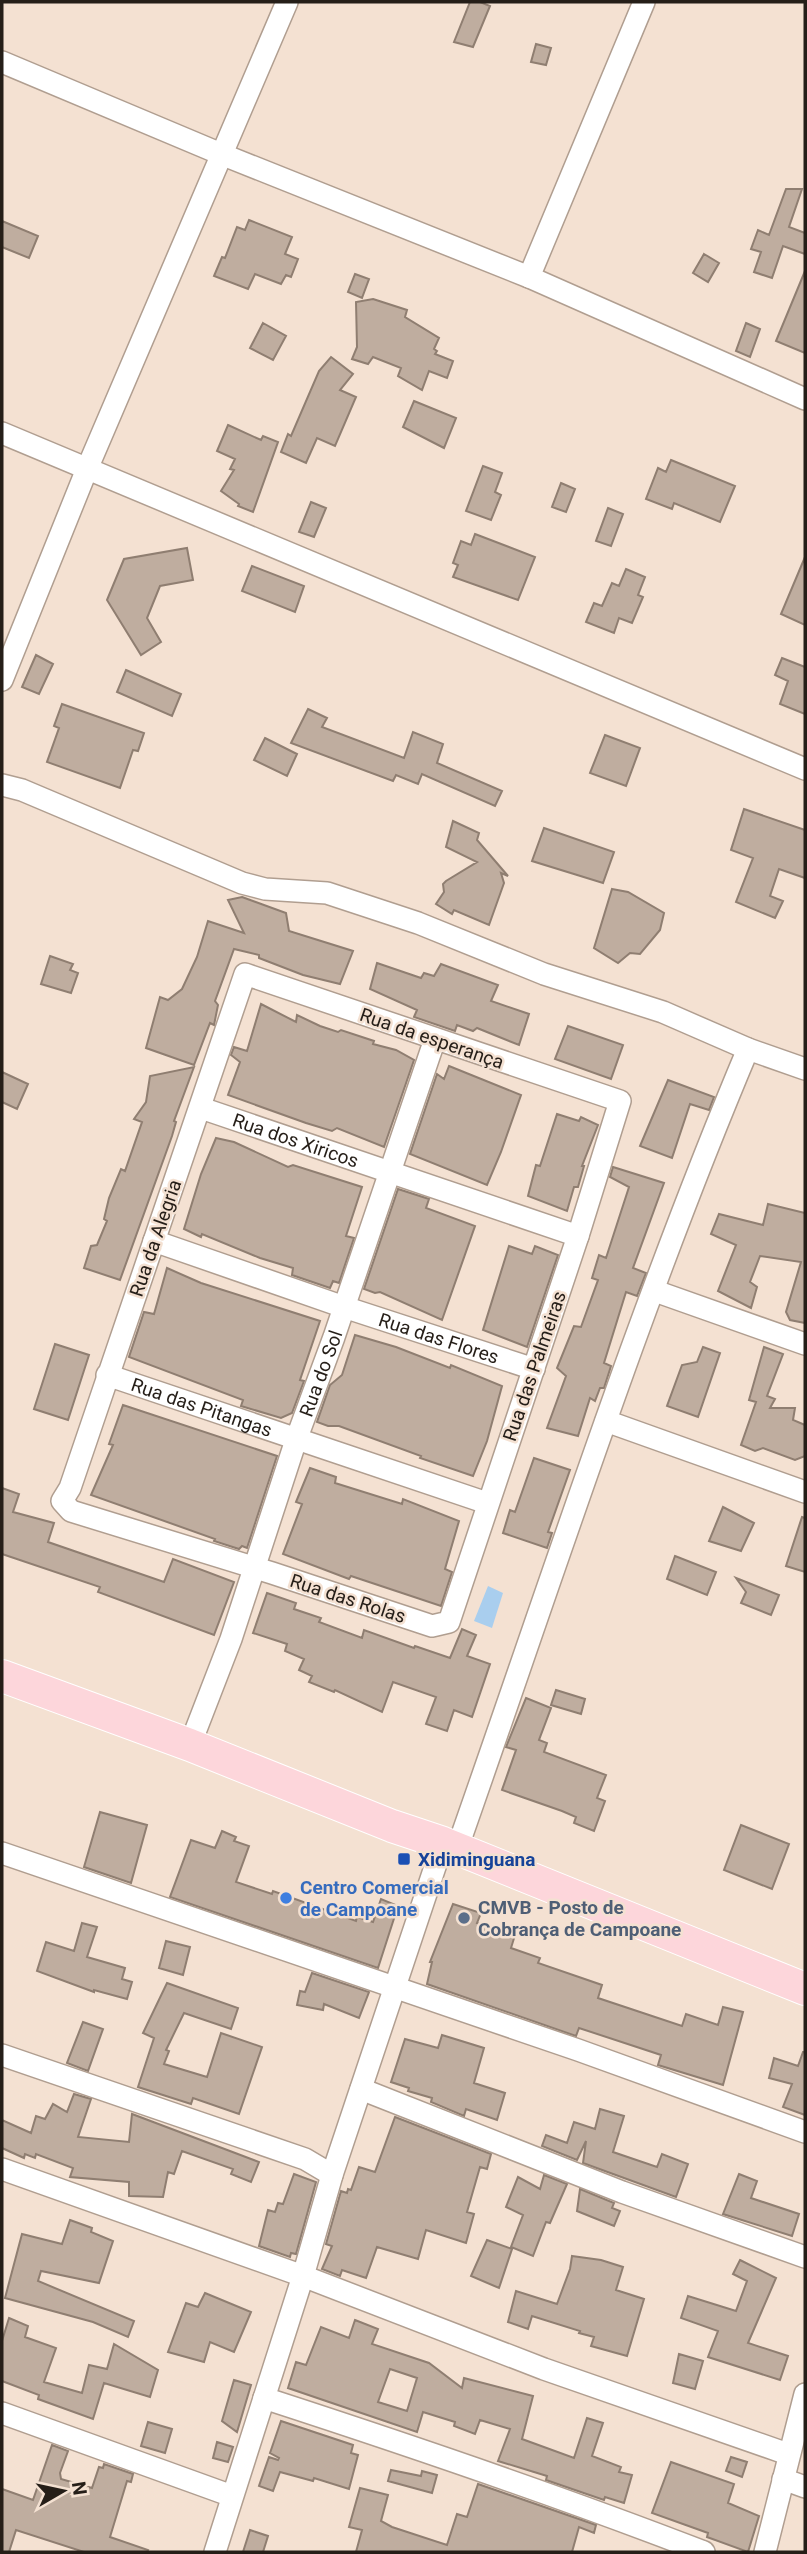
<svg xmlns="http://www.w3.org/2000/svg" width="807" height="2554" font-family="Roboto,sans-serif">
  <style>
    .water { fill: #a9ceee }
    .building { fill: #bfad9f; stroke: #8f7e71; stroke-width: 2; fill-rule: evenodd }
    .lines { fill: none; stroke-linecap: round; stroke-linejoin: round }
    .street-casing { stroke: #b09e90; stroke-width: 24 }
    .primary-casing { stroke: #fff; stroke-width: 34 }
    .street { stroke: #fff; stroke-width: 21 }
    .primary { stroke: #fdd6db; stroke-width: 32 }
    .transit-dot { fill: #1a4fb4; stroke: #f4e1d2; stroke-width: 2.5 }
    .shop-dot { fill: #3f7fe0; stroke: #f4e1d2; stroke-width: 2.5 }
    .service-dot { fill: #5c6f8a; stroke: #f4e1d2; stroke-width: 2.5 }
    .labels { text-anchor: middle; stroke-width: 5; stroke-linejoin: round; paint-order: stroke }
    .street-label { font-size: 19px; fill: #251e18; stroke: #f4e1d2 }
    .transit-label { font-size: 19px; font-weight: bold; fill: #164399; stroke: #f4e1d2; text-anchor: start }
    .shop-label { font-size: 19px; font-weight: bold; fill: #366cbe; stroke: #f4e1d2; text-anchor: start }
    .service-label { font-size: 19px; font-weight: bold; fill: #4e5e75; stroke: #f4e1d2; text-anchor: start }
  </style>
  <rect width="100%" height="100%" fill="#f4e1d2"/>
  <path class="water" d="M488 1586 503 1593 492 1628 474 1621Z"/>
  <path class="building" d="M470 2H480L490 6 473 47 454 42Z
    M536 44 551 48 546 65 531 62Z
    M786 189H802L789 227 805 233V254L783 246 772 278 754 272 761 252 751 249 758 230 769 235Z
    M249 220 292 237 285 254 298 259 291 277 286 275 281 284 255 274 248 289 214 276 222 257 225 258 237 227 245 230Z
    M2 221 38 236 29 258 2 247Z
    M704 254 719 263 708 282 693 273Z
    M805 271V353L776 341Z
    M355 274 369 279 362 298 348 292Z
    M373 299 407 310 405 317 439 338 434 349 437 351 435 354 453 361 447 378 429 371 422 390 398 376 401 368 373 357 368 364 352 359 357 347 356 302Z
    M263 323 286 336 273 360 250 348Z
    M746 323 760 329 750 357 736 351Z
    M331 357 353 374 340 390 356 397 335 446 317 438 306 463 281 452 288 434 291 436 319 371Z
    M414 401 456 418 444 448 403 427Z
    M228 425 261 440 263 436 278 442 253 512 238 506 239 504 221 491 234 470 230 469 235 459 217 451Z
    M671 460 735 486 720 522 674 503 672 509 646 499 658 468 666 472Z
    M483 466 502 473 495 492 501 495 491 520 466 511Z
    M561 483 575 489 566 512 552 507Z
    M311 502 326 508 314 537 299 532Z
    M608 508 623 514 611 546 596 541Z
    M475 534 535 557 518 600 453 577 458 565 453 563 461 541 471 545Z
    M187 548 193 580 160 586 147 618 161 642 141 655 107 600 124 559Z
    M805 557V625L781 614Z
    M252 566 304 586 295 612 242 591Z
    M626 569 645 577 638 595 643 597 632 623 619 618 614 633 586 622 594 603 602 606 612 583 619 586Z
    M36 655 53 664 39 694 22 687Z
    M782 658 805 667V714L780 704 788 681 775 675Z
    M126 670 181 694 172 716 117 692Z
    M62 704 144 733 138 751 133 750 120 788 47 762 59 728 54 726Z
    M308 709 327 718 322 727 404 758 413 732 443 744 437 763 502 791 495 806 422 774 418 784 396 775 393 781 291 743Z
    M605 735 640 748 626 786 590 773Z
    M265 738 297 754 287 776 254 760Z
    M744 809 805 830V878L779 869 770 896 783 901 775 918 736 902 753 858 731 850Z
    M453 821 479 833 477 840 508 876 501 873 504 883 489 925 454 910 452 914 436 904 444 892 443 884 446 881 477 862 446 847Z
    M544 828 614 852 603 883 532 861Z
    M612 889 628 892 664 913 660 930 640 954 630 953 618 963 594 948Z
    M242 897 286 913 289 931 353 951 340 984 303 975 259 958V955L234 949 215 1001 218 1005 214 1025 210 1023 194 1065 146 1048 160 997 168 1000 182 989 197 957 208 921 244 933 228 900Z
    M50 956 73 964 70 970 78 973 71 993 41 984Z
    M377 963 421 978 424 973 434 976 441 964 498 985 491 1001 529 1014 519 1045 477 1028 473 1031 457 1025 455 1031 414 1017 417 1010 370 989Z
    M261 1004 296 1022 297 1015 320 1026 338 1032 341 1030 374 1041 373 1044 396 1050 414 1060 384 1147 337 1128 332 1131 306 1123 228 1095 240 1062 231 1055 234 1047 247 1051Z
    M568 1026 623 1045 611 1079 555 1059Z
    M449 1066 521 1095 501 1152 487 1185 410 1154 437 1074 444 1079Z
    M194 1067 174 1121 176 1122 172 1136 120 1280 84 1268 91 1246 97 1245 107 1221 104 1219 109 1198 121 1169 125 1171 142 1122 134 1119 146 1102 150 1076Z
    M2 1072 28 1084 17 1109 2 1102Z
    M668 1080 714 1097 709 1110 690 1104 672 1158 640 1146Z
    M557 1114 579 1121 581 1117 598 1125 582 1166H584L578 1187H574L567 1211 528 1196 536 1165 540 1166Z
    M216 1138 234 1142 288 1167 293 1165 362 1187 346 1236 354 1238 339 1283 333 1281 330 1288 292 1275 293 1268 260 1258 202 1234 201 1237 184 1229 201 1174Z
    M613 1167 664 1183 633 1268 646 1273 637 1296 626 1292 604 1363 611 1366 604 1388H600L595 1401 590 1398 578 1436 547 1428 566 1376 557 1368 574 1326 581 1327 598 1280 592 1278 599 1255 606 1258 629 1187 610 1177Z
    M398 1189 429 1199 426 1208 475 1226 442 1320 380 1292 375 1293 364 1289Z
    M768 1204 805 1213V1323L790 1320 786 1312 801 1262 760 1256 750 1282 757 1287 751 1308 718 1291 736 1245 711 1234 719 1214 763 1225Z
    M509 1246 532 1254 535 1246 558 1255 527 1347 483 1330Z
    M167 1268 201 1283 320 1321 300 1380 304 1381 292 1413 281 1418 241 1406 243 1400 129 1357 144 1312 154 1314Z
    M355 1335 396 1347 450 1368 451 1365 502 1386 487 1441 473 1476 420 1458 421 1456 339 1426H328L317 1422 330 1385 342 1375Z
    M55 1344 89 1355 68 1420 34 1409Z
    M703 1347 720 1353 698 1417 667 1406 682 1365 697 1362Z
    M764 1347 783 1354 767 1396 775 1399 770 1408H795L793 1420 805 1425V1456L795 1460 763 1448 755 1451 741 1445 756 1402 749 1400Z
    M123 1405 277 1456 247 1548 242 1546 239 1549 214 1541 215 1539 91 1495 113 1445 109 1444Z
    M534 1458 570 1470 548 1532 552 1533 547 1548 503 1533 510 1510 515 1512Z
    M310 1468 336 1477 335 1483 402 1504 403 1499 459 1521 445 1569 452 1572 441 1606 351 1576 349 1579 283 1554 302 1504 296 1502Z
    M2 1488 19 1494 13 1512 54 1523 48 1542 164 1582 173 1559 234 1582 214 1635 98 1592 100 1587 2 1554Z
    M723 1507 754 1523 741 1551 709 1541Z
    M802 1517 805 1518V1572L786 1566Z
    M675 1556 716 1572 707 1595 667 1579Z
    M736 1578 779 1595 771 1615 741 1603 746 1592Z
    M267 1593 296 1603 294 1609 321 1618 319 1622 362 1638 364 1630 414 1648 415 1646 450 1658 462 1629 476 1635 467 1656 490 1664 472 1717 454 1710 447 1731 426 1724 436 1697 393 1682 382 1712 335 1690 334 1692 309 1682 312 1676 299 1670 304 1659 285 1651 287 1644 253 1633Z
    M556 1690 585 1699 581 1714 551 1705Z
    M526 1698 551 1708 539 1740 547 1743 544 1752 606 1775 597 1798 605 1801 594 1831 574 1823 576 1817 562 1811 502 1790 516 1750 506 1747Z
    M100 1812 147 1825 131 1883 84 1867Z
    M741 1825 789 1844 772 1889 724 1870Z
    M222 1831 236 1837 234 1841 249 1846 236 1882 272 1894 273 1891 356 1921 357 1917 373 1922 381 1899 398 1906 378 1968 170 1897 191 1840 215 1848Z
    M453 1904 481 1913 477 1923 515 1935 511 1948 540 1958 538 1963 602 1985 598 1998 682 2026 686 2014 718 2025 723 2007 743 2012 723 2085 658 2065 661 2055 579 2028 576 2036 427 1984 432 1962H430Z
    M82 1923 97 1927 87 1957 125 1968 122 1979 132 1982 127 1999 94 1990V1992L37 1971 46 1942 74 1951Z
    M166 1941 190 1947 183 1975 159 1968Z
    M312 1973 369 1992 359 2018 324 2004 323 2010 297 2005 300 1991 305 1992Z
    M167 1983 238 2008 231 2029 184 2013 166 2050 169 2051 164 2064 207 2077 221 2033 262 2047 239 2114 193 2098 191 2104 138 2087 154 2038 143 2033Z
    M83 2022 103 2029 88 2071 67 2063Z
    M442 2035 484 2048 474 2083 505 2093 497 2120 466 2109 464 2116 431 2102 432 2098 408 2091 409 2088 391 2082 405 2039 438 2048Z
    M803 2052H805V2115L783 2107 792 2084 769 2078 774 2058 798 2066Z
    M74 2094 91 2099 78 2137 129 2142 132 2114 259 2162 251 2182 231 2174 233 2169 182 2151 174 2174 168 2172 163 2197 129 2196V2182L70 2177 73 2168 36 2154 35 2158 25 2154 24 2158 2 2148V2120L31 2133 36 2116 45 2119 53 2104 67 2112Z
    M600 2109 624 2116 613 2152 657 2167 662 2154 688 2164 676 2197 583 2163 586 2141 577 2160 542 2146 546 2135 567 2143 574 2122 595 2129Z
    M395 2117 491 2154 487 2169 480 2167 467 2212 474 2214 466 2243 426 2230 418 2259 377 2247 366 2278 342 2270 340 2276 322 2269 332 2246 326 2244 341 2191 347 2193 348 2189 351 2190 359 2167 375 2172Z
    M294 2174 316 2182 296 2254 291 2253 290 2257 259 2246 268 2210 275 2212 278 2203 283 2204Z
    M739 2174 757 2181 751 2198 799 2214 792 2236 723 2214Z
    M544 2175 567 2184 550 2223 546 2222 533 2256 511 2247 523 2215 506 2207 518 2177 540 2189Z
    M580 2189 614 2203 612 2208 620 2211 614 2226 577 2211Z
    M70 2220 92 2228 91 2232 113 2241 99 2283 41 2271 38 2281 134 2321 128 2337 93 2322 5 2298 22 2234 62 2244Z
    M487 2240 512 2249 499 2288 471 2276Z
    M572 2256 601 2260 623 2267 616 2290 644 2299 627 2356 591 2346 594 2337 579 2333 580 2331 532 2316 528 2329 508 2322 516 2291 557 2304 570 2269Z
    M740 2260 776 2278 748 2343 788 2356 780 2380 708 2357 718 2331 681 2318 688 2296 736 2311 747 2281 733 2274Z
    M205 2293 251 2312 234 2352 210 2342 204 2362 168 2352 186 2303 198 2307Z
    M9 2318 28 2326 25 2337 56 2348 44 2382 82 2393 89 2365 107 2369 114 2344 158 2370 150 2397 104 2383 93 2419 38 2399 39 2395 2 2381V2341Z
    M355 2320 378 2329 372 2344 429 2363 462 2388 464 2378 533 2396 522 2439 574 2458 587 2418 603 2423 592 2456 621 2467 619 2472 632 2475 624 2503 605 2497 604 2500 546 2480 547 2476 498 2461 510 2429 480 2420 475 2434 454 2426 455 2422 423 2412 417 2432 288 2388 296 2362 306 2365 321 2327 349 2338ZM390 2369 417 2378 407 2411 378 2402Z
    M679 2354 703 2361 695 2389 673 2383Z
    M234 2380 251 2385 237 2432 222 2421Z
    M281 2421 353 2445 351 2453 358 2455 349 2489 314 2478 313 2481 280 2472 273 2491 259 2486 269 2457 278 2460 279 2458 270 2453Z
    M148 2422 172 2429 165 2453 141 2446Z
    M217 2442 233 2447 228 2462 213 2458Z
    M52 2445 68 2451 60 2473 61 2479 92 2488 99 2467 103 2468 104 2464 133 2474 131 2482 127 2481 110 2537 148 2550 147 2552H84L16 2530 9 2552H2V2489L33 2500Z
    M731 2457 747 2462 742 2477 726 2471Z
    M671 2462 734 2484 728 2503 759 2516 748 2552 707 2537 708 2533 652 2513Z
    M391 2470 421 2476 422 2471 437 2475 432 2493 388 2481Z
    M478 2484 596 2525 594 2533 579 2527 572 2552H356L362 2530 349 2527 360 2488 388 2495 381 2521 392 2527 447 2545 457 2514 467 2517Z
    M250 2530 268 2536 263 2552H243Z"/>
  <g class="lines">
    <defs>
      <g id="street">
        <path d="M2 62 221 154 529 277 805 399"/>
        <path d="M529 277 644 2"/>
        <path d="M2 433 805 769"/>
        <path d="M2 680 87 469 287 2"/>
        <path d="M2 785 22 790 242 883 265 889 327 893 418 923 544 974 663 1012 748 1049 805 1069"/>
        <path d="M245 974 620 1101 578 1236 449 1622 432 1626 272 1573 71 1511 62 1501 70 1488Z"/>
        <path id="s1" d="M201 1108 578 1236"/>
        <path id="s2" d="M154 1241 344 1307 534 1369"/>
        <path d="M655 1291 805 1344"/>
        <path id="s3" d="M107 1375 487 1503"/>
        <path d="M606 1421 805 1492"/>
        <path id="s4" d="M190 1745 231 1639 296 1440 334 1337 435 1039"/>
        <path d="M457 1849C551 1582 638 1310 748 1049"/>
        <path d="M2 1853 578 2050 805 2132"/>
        <path d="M2 2055 305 2159 332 2175"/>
        <path d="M361 2089 622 2192 805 2257"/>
        <path d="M2 2169 303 2276 544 2369 785 2453 788 2457"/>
        <path d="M264 2398C412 2446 559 2496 704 2552"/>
        <path d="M2 2413 232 2496"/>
        <path d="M783 2479 805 2487"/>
        <path d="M215 2552 303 2276 332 2175 443 1843"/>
        <path d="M765 2552 805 2394"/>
      </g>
      <path id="primary" d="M2 1676 190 1745 392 1826 443 1843 805 1989"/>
    </defs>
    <use href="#street" class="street-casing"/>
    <use href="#primary" class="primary-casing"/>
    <use href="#street" class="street"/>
    <use href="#primary" class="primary"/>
  </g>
  <rect class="transit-dot" x="397" y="1852" width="14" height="14" rx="3.5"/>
  <circle class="shop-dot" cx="286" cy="1898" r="7"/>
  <circle class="service-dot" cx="464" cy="1918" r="7"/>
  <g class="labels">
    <g class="street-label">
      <text transform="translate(432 1038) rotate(19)" y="7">Rua da esperança</text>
      <text dy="7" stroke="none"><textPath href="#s1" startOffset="100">Rua dos Xiricos</textPath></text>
      <text transform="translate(155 1238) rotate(-71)" y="7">Rua da Alegria</text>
      <text dy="7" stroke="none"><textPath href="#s2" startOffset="301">Rua das Flores</textPath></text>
      <text transform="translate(534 1366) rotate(-71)" y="7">Rua das Palmeiras</text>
      <text dy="7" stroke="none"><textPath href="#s4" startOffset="394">Rua do Sol</textPath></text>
      <text dy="7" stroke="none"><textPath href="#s3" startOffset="100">Rua das Pitangas</textPath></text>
      <text transform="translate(348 1598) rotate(18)" y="7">Rua das Rolas</text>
    </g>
    <g class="transit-label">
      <text x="418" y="1866">Xidiminguana</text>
    </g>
    <g class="shop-label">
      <text x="300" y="1894">Centro Comercial<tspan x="300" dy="22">de Campoane</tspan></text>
    </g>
    <g class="service-label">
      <text x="478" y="1914">CMVB - Posto de<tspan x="478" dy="22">Cobrança de Campoane</tspan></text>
    </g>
  </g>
  <rect width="807" height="2554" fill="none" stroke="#251e18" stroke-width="7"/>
  <g transform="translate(63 2491) rotate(81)" stroke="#f4e1d2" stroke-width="5" paint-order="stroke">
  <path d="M0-5L12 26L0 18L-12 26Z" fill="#251e18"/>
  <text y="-10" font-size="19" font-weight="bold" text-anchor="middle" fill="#251e18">N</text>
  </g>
</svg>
